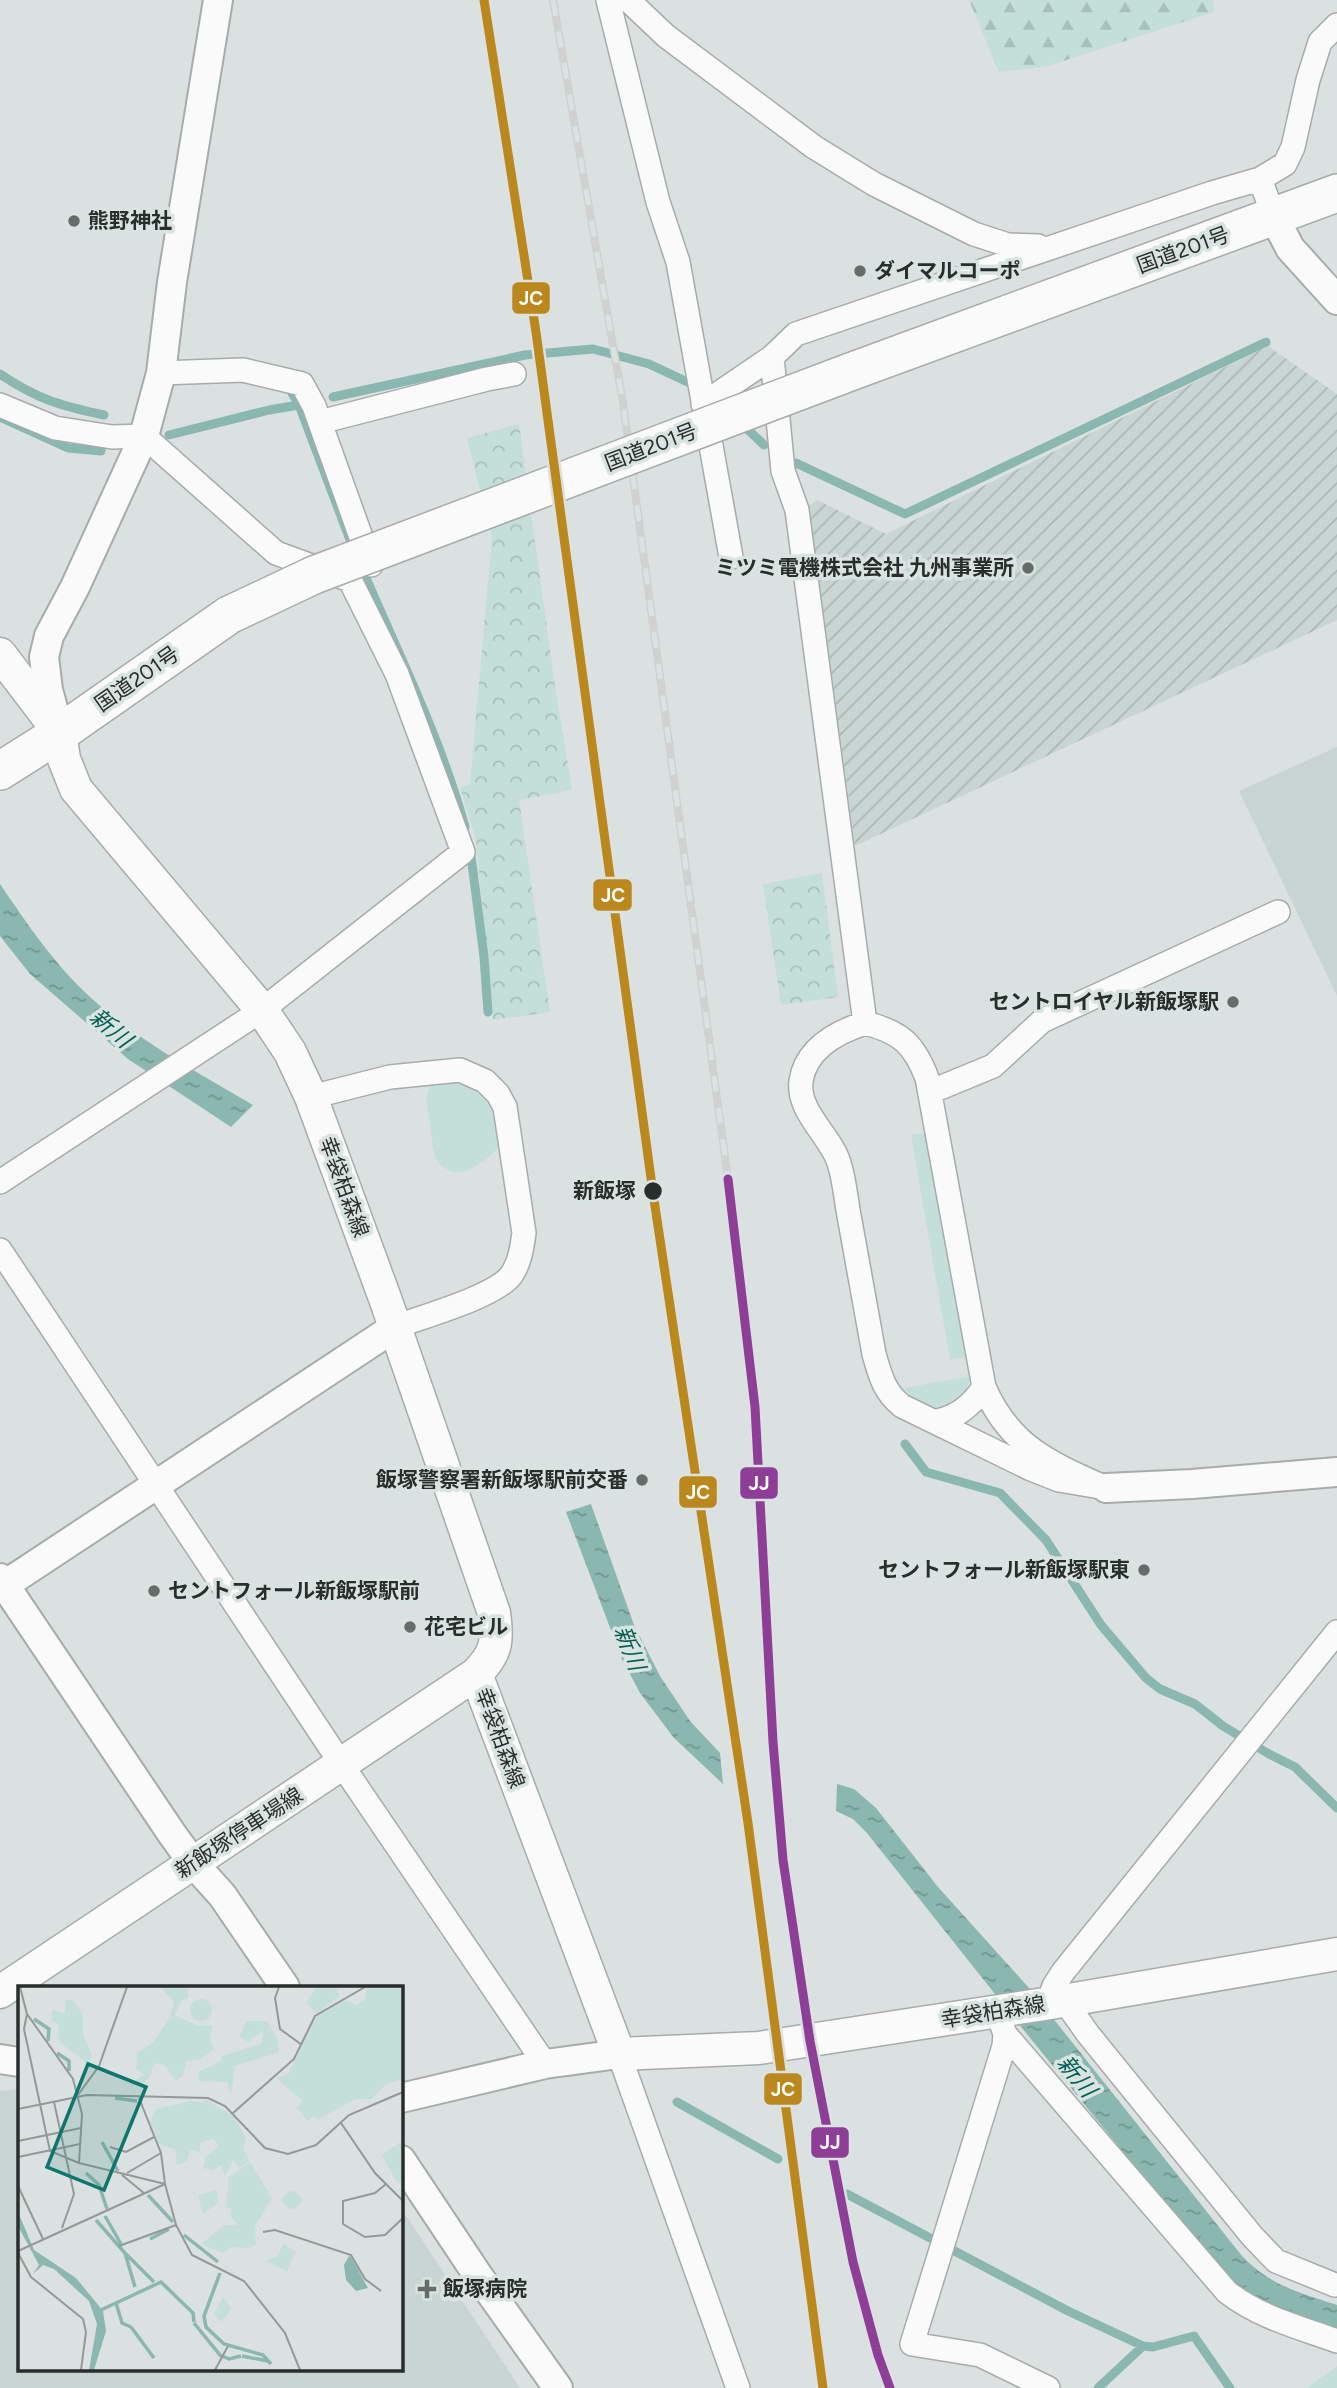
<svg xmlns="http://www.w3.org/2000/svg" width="1337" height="2388" font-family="Figtree,'Noto Sans JP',sans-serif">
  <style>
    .built { fill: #c8d5d2 }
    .industrial { fill: url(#industrial-furrows) }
    .grass { fill: #c4ded9 }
    .forest { fill: url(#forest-firs) }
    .park { fill: url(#park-crowns) }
    .water { fill: url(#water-ripples) }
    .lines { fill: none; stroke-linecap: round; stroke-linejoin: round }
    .stream { stroke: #8ab7af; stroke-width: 9 }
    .minor-casing { stroke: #a7acab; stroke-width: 26 }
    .tertiary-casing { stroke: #a7acab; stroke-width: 32 }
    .secondary-casing { stroke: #a7acab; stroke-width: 35 }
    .trunk-casing { stroke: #a7acab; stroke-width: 40 }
    .minor { stroke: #fafafa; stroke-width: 23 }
    .tertiary { stroke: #fafafa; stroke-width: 28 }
    .secondary { stroke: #fafafa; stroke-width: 32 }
    .trunk { stroke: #fafafa; stroke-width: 37 }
    .rail-casing { stroke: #d0d2d2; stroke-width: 8 }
    .rail { stroke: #d9e3e1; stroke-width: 5; stroke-dasharray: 16; stroke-linecap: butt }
    .trunk-bridge-casing { stroke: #a7acab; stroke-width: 40; stroke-linecap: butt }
    .trunk-bridge { stroke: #fafafa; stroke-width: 37 }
    .rail-1-casing { stroke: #d9e3e1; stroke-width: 14 }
    .rail-2-casing { stroke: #d9e3e1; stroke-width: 14 }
    .rail-1 { stroke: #bb881e; stroke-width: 9 }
    .rail-2 { stroke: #8f3e97; stroke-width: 9 }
    .poi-dot { fill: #676c6b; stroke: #d9e3e1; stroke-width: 2.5 }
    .stop-dot { fill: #292d2c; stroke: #d9e3e1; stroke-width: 2.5 }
    .labels { text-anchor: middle; stroke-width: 7; stroke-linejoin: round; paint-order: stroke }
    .poi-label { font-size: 21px; font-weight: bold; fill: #292d2c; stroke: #d9e3e1; text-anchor: start }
    .street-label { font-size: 21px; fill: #292d2c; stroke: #d9e3e1 }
    .stop-label { font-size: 21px; font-weight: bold; fill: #292d2c; stroke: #d9e3e1; text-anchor: end }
    .water-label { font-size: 23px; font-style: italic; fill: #035e52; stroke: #d9e3e1 }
    .inset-river { fill: none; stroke: #8ab7af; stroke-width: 3.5 }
    .inset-road { fill: none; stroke: #949998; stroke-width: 2 }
    .view { fill: #0f766e; fill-opacity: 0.15; stroke: #0f766e; stroke-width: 3.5 }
    .inset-edge { fill: none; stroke: #292d2c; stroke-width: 3.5 }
    .line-badge { stroke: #d9e3e1; stroke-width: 2.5 }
    .badge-label { font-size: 19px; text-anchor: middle; font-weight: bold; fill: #fff }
  </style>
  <defs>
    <pattern id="industrial-furrows" width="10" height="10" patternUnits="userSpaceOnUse" patternTransform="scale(1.75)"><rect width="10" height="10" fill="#c8d5d2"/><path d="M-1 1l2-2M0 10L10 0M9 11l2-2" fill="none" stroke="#acb7b4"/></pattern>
    <pattern id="forest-firs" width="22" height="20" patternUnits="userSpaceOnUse" patternTransform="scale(1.75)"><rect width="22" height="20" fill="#c4ded9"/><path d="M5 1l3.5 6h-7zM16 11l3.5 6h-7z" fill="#a8bfba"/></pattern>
    <pattern id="park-crowns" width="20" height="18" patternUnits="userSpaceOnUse" patternTransform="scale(1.75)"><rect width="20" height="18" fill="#c4ded9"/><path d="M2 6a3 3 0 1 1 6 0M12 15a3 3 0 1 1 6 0" fill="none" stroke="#a8bfba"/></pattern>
    <pattern id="water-ripples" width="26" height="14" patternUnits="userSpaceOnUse" patternTransform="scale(1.75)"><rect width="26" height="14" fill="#8ab7af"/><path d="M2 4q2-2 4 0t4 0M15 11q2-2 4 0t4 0" fill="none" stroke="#71958f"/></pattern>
  </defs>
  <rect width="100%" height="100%" fill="#dbe1e0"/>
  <path class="built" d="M1337 747V996L1239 791Z
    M19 2089V2369H401V2208L520 2388H0V2091Z"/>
  <path class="industrial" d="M1268 346 1337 394V620L855 846 809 506 817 500 886 534Z"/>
  <path class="grass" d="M440 1079 463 1082 481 1094 495 1111 500 1145C488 1160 459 1185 440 1164 431 1154 432 1135 430 1122 429 1114 426 1103 427 1095 428 1087 433 1083 440 1079Z
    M929 1132 967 1357 950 1360 911 1135Z
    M971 1376C966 1396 948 1417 925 1407 916 1403 910 1395 904 1388Z
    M1337 2366V2388H1307Z"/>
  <path class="forest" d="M969 0H1213L1214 12 1048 66 999 72Z"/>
  <path class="park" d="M519 424 554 679 572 790 519 800 550 1012 493 1020 476 839 460 788 470 784 492 537 467 438Z
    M822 873 838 997 781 1005 763 884Z"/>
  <path class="water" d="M0 884C27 924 55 965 91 998 139 1041 197 1072 253 1105L231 1127 128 1059 30 974 0 936Z
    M591 1504 634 1625 660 1676 690 1721 720 1753 723 1784 674 1738 640 1693 622 1659 566 1512Z
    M837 1784 854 1789 876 1808 938 1887 1029 1988 1242 2256C1271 2286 1298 2292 1337 2305V2335L1252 2300 1227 2279 1026 2033 867 1833 853 1819 836 1811Z"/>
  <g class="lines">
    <path class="stream" d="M0 374C37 399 61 406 104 415
      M285 385 288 386 299 405 352 545
      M333 397 525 355 593 349 649 364 694 385
      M0 417 68 448 101 451
      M740 422 764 445
      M169 435 269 410 299 405
      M796 463 905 514 1266 342
      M360 564C397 651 440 736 465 827
      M470 848 484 957 488 1012
      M905 1444 926 1472 1000 1493 1046 1540 1101 1625 1146 1678 1160 1689 1195 1704 1223 1726 1269 1754 1295 1767 1337 1808
      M677 2102 778 2159
      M847 2194 1068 2311 1143 2346 1153 2347 1194 2336 1230 2388
      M1098 2388 1143 2346"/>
    <defs>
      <path id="minor" d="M608 0 658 202 678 262 731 557
        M628 0 666 36 814 147 874 184 974 234 1008 245 1038 246
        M1260 179 1285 164 1293 147 1308 80 1320 42 1337 25
        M772 357 783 471 797 510 865 1023
        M161 373 243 370 302 384 314 406 371 565
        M703 404 772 357 796 334 1212 193 1260 179 1274 217
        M0 405 55 428 112 437 144 436 276 553 350 580 397 674 463 852 262 1010 0 1182
        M320 422 487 379 514 374
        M865 1023C901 1032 914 1044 927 1078L984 1387C1010 1447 1050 1463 1106 1488L1059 1480 1031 1469 902 1406C884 1392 880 1375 874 1354 866 1309 858 1265 850 1221 846 1202 845 1181 839 1163 831 1136 797 1112 801 1081 806 1048 837 1032 865 1023Z
        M930 1092 993 1066 1042 1021 1278 912
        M311 1097 390 1077 460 1070 485 1081 498 1094 505 1107 524 1233C522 1247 520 1262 512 1274 498 1296 421 1317 395 1327
        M0 1250 342 1765 545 2064
        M937 1421C958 1417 972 1405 984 1387
        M1064 2000 1088 2034 1252 2236 1276 2261 1335 2285
        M1048 2003 1054 1986 1063 1972 1337 1632
        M997 2011 1005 2034 1004 2046 912 2344 980 2355 1048 2388
        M1005 2034 1227 2292C1259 2317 1298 2327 1337 2341
        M619 2054 738 2388"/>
      <path id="tertiary" d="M1274 217 1290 248 1337 300
        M59 730 48 690 44 657 49 636 75 587 144 436 161 373 172 282 218 0
        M1106 1488 1192 1484 1337 1472
        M0 1578 172 1834 193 1863 222 1895 285 1987
        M0 1588 395 1327
        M0 2059 19 2062
        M401 2098 545 2064 619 2054
        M401 2160 477 2274 558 2388"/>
      <path id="secondary" d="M0 654 60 733 64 759 76 789 262 1010 290 1052 311 1097 386 1301 494 1613C498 1641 497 1653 476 1674L0 1992
        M476 1674 619 2054 759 2048 1051 2003 1337 1954"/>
      <path id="trunk" d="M850 372 1337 193
        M0 771 60 733 229 615"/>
    </defs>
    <use href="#minor" class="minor-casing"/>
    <use href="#tertiary" class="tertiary-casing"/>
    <use href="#secondary" class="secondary-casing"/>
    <use href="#trunk" class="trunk-casing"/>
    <use href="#minor" class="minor"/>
    <use href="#tertiary" class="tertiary"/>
    <use href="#secondary" class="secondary"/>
    <use href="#trunk" class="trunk"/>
    <defs>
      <path id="rail" d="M553 0 623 403 728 1179"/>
    </defs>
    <use href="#rail" class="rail-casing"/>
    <use href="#rail" class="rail"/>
    <defs>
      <path id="trunk-bridge" d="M229 615 314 575 850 372"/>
    </defs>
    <use href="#trunk-bridge" class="trunk-bridge-casing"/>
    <use href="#trunk-bridge" class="trunk-bridge"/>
    <defs>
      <path id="rail-1" d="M484 0 536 332 653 1193 748 1823 823 2388"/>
      <path id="rail-2" d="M728 1179 755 1407 773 1742 783 1860 810 2041 853 2262 878 2355 890 2388"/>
    </defs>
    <use href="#rail-1" class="rail-1-casing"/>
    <use href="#rail-2" class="rail-2-casing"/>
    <use href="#rail-1" class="rail-1"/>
    <use href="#rail-2" class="rail-2"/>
  </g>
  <g class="poi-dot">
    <circle cx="74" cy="221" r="7"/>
    <circle cx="860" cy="271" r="7"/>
    <circle cx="1028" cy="568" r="7"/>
    <circle cx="1233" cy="1002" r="7"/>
    <circle cx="642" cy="1480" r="7"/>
    <circle cx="1144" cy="1570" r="7"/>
    <circle cx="154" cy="1591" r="7"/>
    <circle cx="410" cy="1627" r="7"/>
    <path d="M423.5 2278.5h7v7h7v7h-7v7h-7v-7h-7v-7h7z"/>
  </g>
  <circle class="stop-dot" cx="653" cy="1191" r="10"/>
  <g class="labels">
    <g class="poi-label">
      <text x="88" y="228">熊野神社</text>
      <text x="874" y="278">ダイマルコーポ</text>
      <text x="1014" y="575" text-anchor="end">ミツミ電機株式会社 九州事業所</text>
      <text x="1219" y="1009" text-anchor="end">セントロイヤル新飯塚駅</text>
      <text x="628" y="1487" text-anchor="end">飯塚警察署新飯塚駅前交番</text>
      <text x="1130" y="1577" text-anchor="end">セントフォール新飯塚駅東</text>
      <text x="168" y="1598">セントフォール新飯塚駅前</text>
      <text x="424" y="1634">花宅ビル</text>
      <text x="443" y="2296">飯塚病院</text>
    </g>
    <g class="street-label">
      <text transform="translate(1183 250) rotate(-20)" y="7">国道201号</text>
      <text transform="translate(651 447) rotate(-21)" y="7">国道201号</text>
      <text transform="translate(137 679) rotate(-35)" y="7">国道201号</text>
      <text transform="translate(344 1187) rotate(70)" y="7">幸袋柏森線</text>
      <text transform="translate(500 1738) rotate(70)" y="7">幸袋柏森線</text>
      <text transform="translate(239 1833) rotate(-33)" y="7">新飯塚停車場線</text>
      <text transform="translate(993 2012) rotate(-9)" y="7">幸袋柏森線</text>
    </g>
    <g class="stop-label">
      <text x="636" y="1198">新飯塚</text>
    </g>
    <g class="water-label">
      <text transform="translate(111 1028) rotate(40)" y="8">新川</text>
      <text transform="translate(630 1648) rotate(69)" y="8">新川</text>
      <text transform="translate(1077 2076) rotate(51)" y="8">新川</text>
    </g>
  </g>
  <g transform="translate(18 1986)">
    <rect width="385" height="385" fill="#dbe1e0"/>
    <path d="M172 24a11 11 0 1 1 22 0a11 11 0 1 1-22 0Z" fill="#c4ded9"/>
    <path d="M142 1H169L171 12 163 15 157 29 181 40 195 39 192 53 196 63 181 74 169 75 164 91 157 95 147 79 136 77 132 91 122 100 112 99 126 88 118 84 119 67 136 56 152 30 156 16ZM299 1H319L321 10 299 27 288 17ZM349 1H385V93L369 98 353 113H337L300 134 296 131 289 135 279 121 285 115 258 92 270 88 297 31 328 14 338 19 346 15ZM54 13 65 29V48L74 70 70 78 45 59 40 51 41 38 33 35 35 24 47 27V15ZM229 35H249L259 52 261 66 217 80 213 109 209 96 181 95 180 86 203 75 204 70 243 58 246 44 230 56 221 51ZM187 113 215 130 228 152 225 161 231 175 221 182 215 174 207 190 203 179 195 184 185 182 187 172 201 160 195 153 182 157V166L172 164 169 176 159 179 157 163 141 158 132 136 138 123 173 115 185 117ZM385 154V193L380 198 364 169ZM232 176 254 212 237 240 238 258 233 262 213 261 205 267 187 260 185 257 206 239H220L212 230 214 223 208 221 211 191ZM199 204 200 217 185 228 180 209ZM265 214a9 9 0 1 1 18 0a9 9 0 1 1-18 0ZM265 257 278 266 269 285 248 275 260 270ZM205 311 213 323 204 336 196 328Z" fill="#c4ded9"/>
    <path d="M0 226 16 264 58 292 85 325 88 345 76 384H71L79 338 71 315 36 283 25 279 15 288 21 279 0 240ZM331 270 333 271 350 302 338 305 328 294 326 279Z" fill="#8ab7af"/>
    <path class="inset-river" d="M16 33 31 43 30 55M39 67 51 75V85M97 112 119 115M84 156 100 185M68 187 81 199 89 223M130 209 155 236M87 230 103 258M78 234 107 267 117 301M166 249 200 276M132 253 151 243M108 268 136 296M202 287 186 330 188 341 206 358 245 369 253 378M98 317 143 296 175 327 176 336M83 324 98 317 104 337 113 341M176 337 202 369 211 373 223 370M113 341 136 372M224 370 250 375"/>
    <path class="inset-road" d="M2 1 9 28 55 93 64 128 61 177 147 198M261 1 257 12 262 43 284 59M9 28 6 43 32 165 61 177M60 109 81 80 109 1M121 112 143 167 147 198M36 116 56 208 44 242M0 123 69 109 190 112 207 120 247 162 270 168 298 159 331 129 385 106M215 127 276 73 297 30 347 1M323 137 357 187 385 215M0 155 63 142M92 161 108 166 136 151M0 171 62 158M109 187 143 167M104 189 127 208M147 198 158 239 174 269 226 295 267 347 282 384M368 198 357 207 325 215V238L347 251 367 249 385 232M0 200 25 253M245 246 257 244 333 269 347 293 363 305M101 260 158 239M0 265 147 198M0 267 13 291 65 333 68 346 63 384M197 384 210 360"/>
    <path class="view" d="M70 78 128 101 86 204 29 181Z"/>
    <rect width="385" height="385" class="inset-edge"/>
  </g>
  <g class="line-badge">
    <rect x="511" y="281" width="40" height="34" rx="7" fill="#bb881e"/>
    <rect x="592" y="878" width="41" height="34" rx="7" fill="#bb881e"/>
    <rect x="739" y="1466" width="40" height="34" rx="7" fill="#8f3e97"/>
    <rect x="678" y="1475" width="40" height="34" rx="7" fill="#bb881e"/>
    <rect x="763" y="2072" width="40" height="34" rx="7" fill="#bb881e"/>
    <rect x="810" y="2126" width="40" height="33" rx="7" fill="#8f3e97"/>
  </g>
  <g class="badge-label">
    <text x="531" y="305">JC</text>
    <text x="613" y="902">JC</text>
    <text x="759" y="1490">JJ</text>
    <text x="698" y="1499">JC</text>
    <text x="783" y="2096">JC</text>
    <text x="830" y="2149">JJ</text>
  </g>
</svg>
